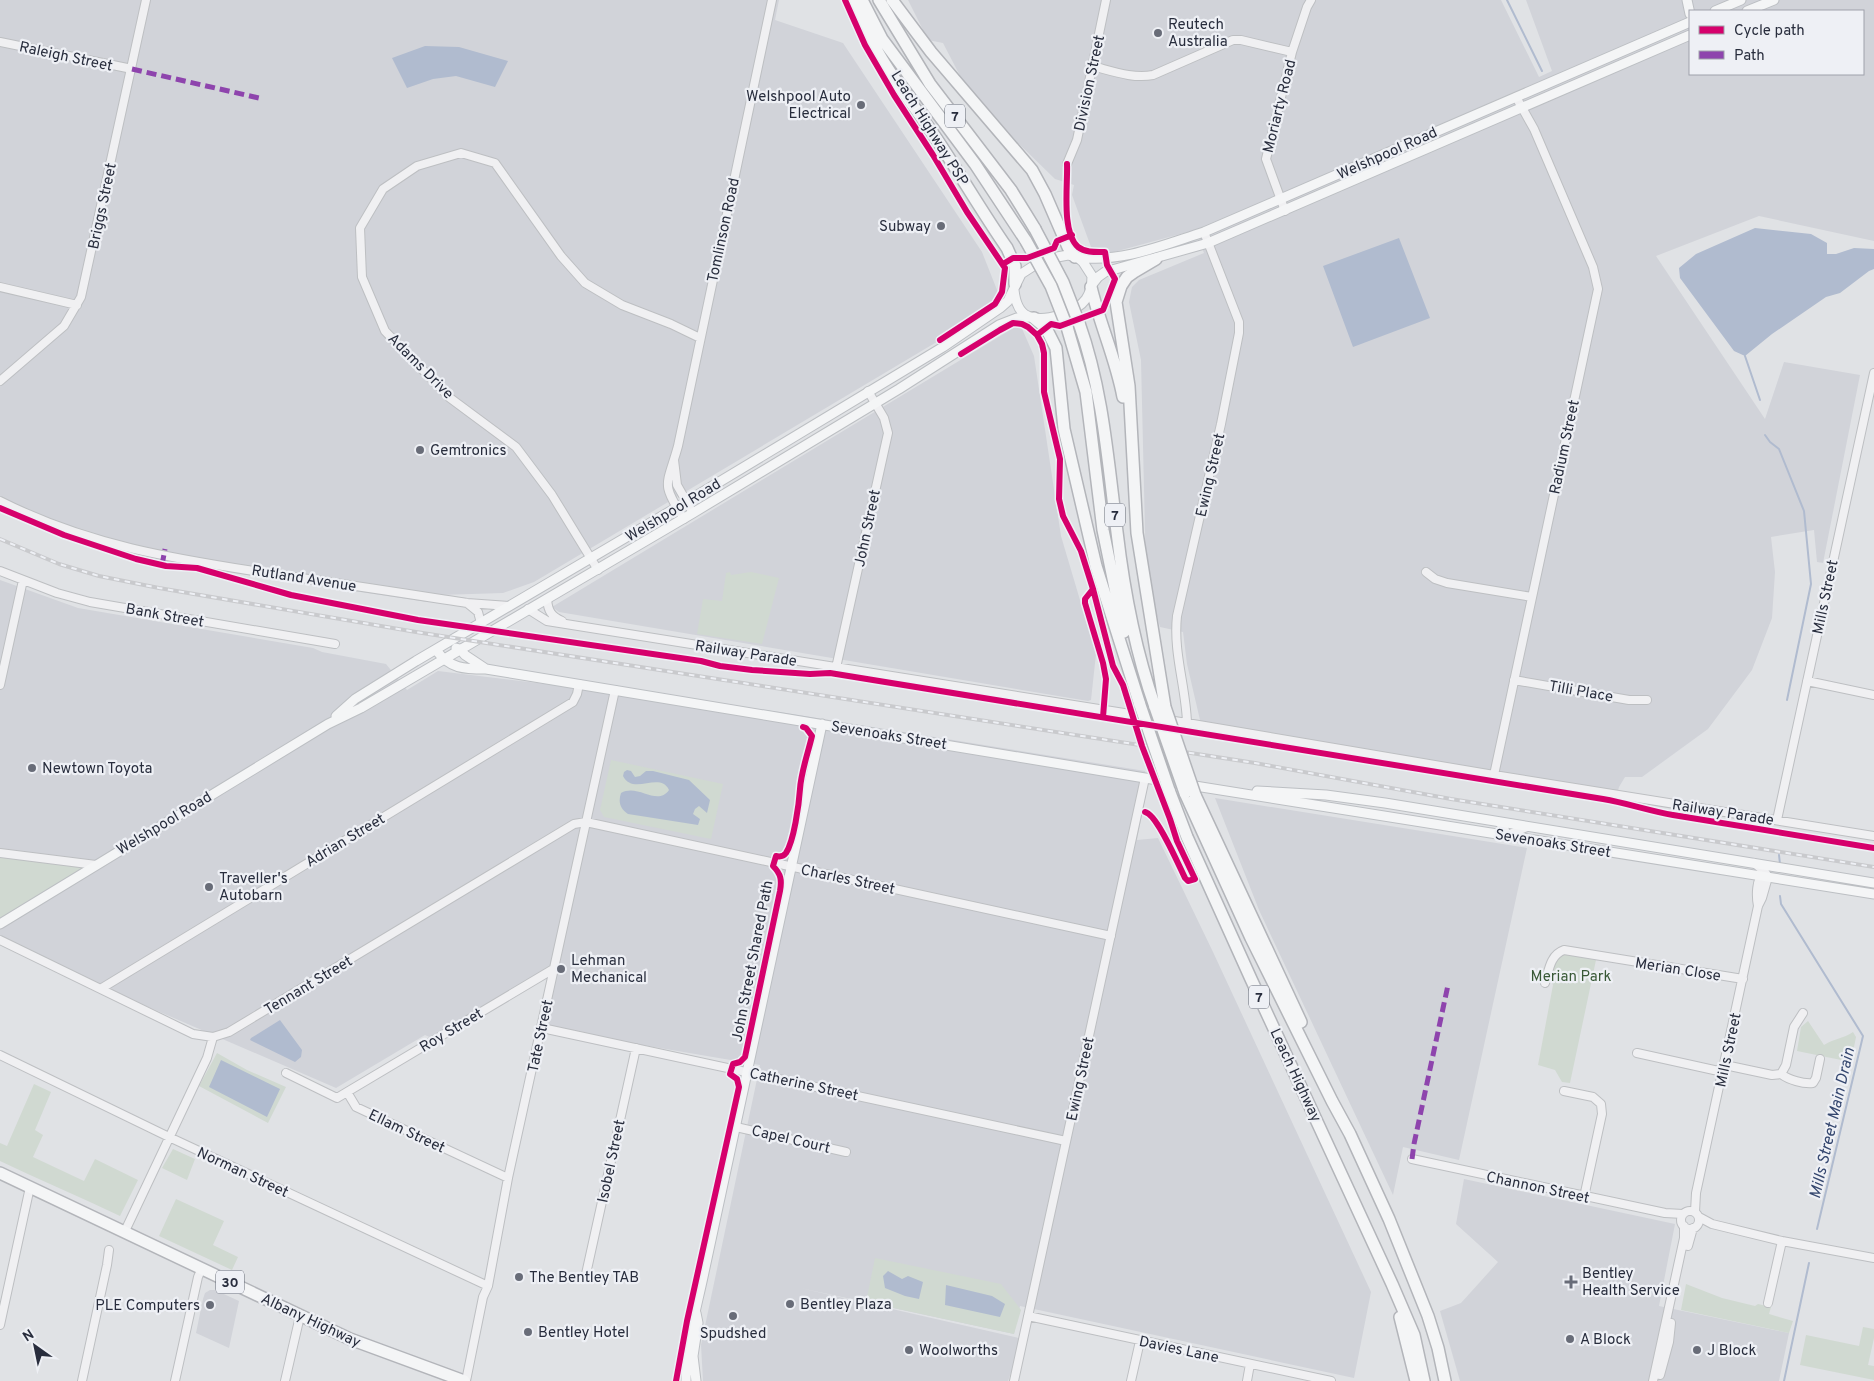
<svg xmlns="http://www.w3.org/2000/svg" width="1874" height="1381" font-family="Overpass,sans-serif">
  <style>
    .built { fill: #d1d3d9; fill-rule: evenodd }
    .green { fill: #d0d9d1 }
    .water { fill: #b0bbcf }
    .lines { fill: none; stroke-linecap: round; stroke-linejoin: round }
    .stream { stroke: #b0bbcf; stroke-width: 2 }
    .minor-casing { stroke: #bdbfc2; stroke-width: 10 }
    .major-casing { stroke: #bcbfc3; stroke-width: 11 }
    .highway-casing { stroke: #b3b5ba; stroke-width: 14 }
    .minor { stroke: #f0f0f2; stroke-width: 8 }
    .major { stroke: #f4f5f6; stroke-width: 9 }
    .highway { stroke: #f4f5f6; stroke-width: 11 }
    .rail-casing { stroke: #c9cacd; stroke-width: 4 }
    .rail { stroke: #eef0f5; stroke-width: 2; stroke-dasharray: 5.5; stroke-linecap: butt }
    .highway-bridge-casing { stroke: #b3b5ba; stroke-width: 14; stroke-linecap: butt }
    .highway-bridge { stroke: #f4f5f6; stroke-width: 11 }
    .quiet { stroke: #8e44ad; stroke-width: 5; stroke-dasharray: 10 5; stroke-linecap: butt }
    .cycleway-casing { stroke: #eef0f5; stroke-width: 9 }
    .cycleway { stroke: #d6006c; stroke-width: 6 }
    .poi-dot { fill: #686c78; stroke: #eef0f5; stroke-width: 2 }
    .labels { text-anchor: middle; stroke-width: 4.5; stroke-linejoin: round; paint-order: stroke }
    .shield { fill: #eef0f5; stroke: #636874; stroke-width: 1 }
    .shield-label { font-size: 14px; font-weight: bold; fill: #282d3d }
    .poi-label { font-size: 15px; fill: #282d3d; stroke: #eef0f5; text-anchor: start }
    .street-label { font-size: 15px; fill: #282d3d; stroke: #eef0f5 }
    .park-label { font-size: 15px; fill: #385836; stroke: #eef0f5 }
    .water-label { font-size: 16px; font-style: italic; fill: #35476f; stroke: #eef0f5 }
  </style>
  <rect width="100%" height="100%" fill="#e0e2e5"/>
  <path class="built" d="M0 0H779L775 20 843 43 982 252 999 295 974 319 940 340 534 582 503 593 440 595 427 602 128 557 79 544 0 510Z
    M908 0H1501L1539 77 1552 71 1526 0H1874V241L1759 216 1656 256 1765 419 1784 362 1860 375 1823 563 1817 562 1814 530 1771 537 1775 572 1772 618 1752 670 1708 729 1642 777H1625L1619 787 1616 798 1203 733 1187 664 1183 632 1160 627 1146 574 1141 360 1129 302 1132 287 1139 280 1204 253 1195 230 1103 255 1091 247 1072 195 1074 185 1055 179 971 97 943 43 928 40ZM1690 11H1863V74H1690Z
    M1020 324 1034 356 1061 536 1096 654 1091 700 1088 701 559 612 552 607Z
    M0 580 78 608 313 648 322 652 386 664 407 690 438 671 780 712 1145 771 1148 784 1137 840 1158 838 1213 952 1371 1292 1354 1378 1020 1306 1014 1334 800 1288 1023 1339 1008 1381H703L701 1345 760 1065 542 1028 554 968 434 1039 425 1035 336 1088 0 943Z
    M1215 798 1527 848 1459 1160 1403 1147 1393 1195 1259 910Z
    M1464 1179 1675 1224 1659 1306 1789 1333 1779 1381H1460L1440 1311 1461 1303 1498 1262 1456 1224Z
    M210 1290H215L239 1301 229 1348 196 1333 203 1299 205 1293Z"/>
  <path class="green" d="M730 572 731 575 751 572 779 578 762 644 697 634 703 599 722 601 726 573Z
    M611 760 723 784 711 839 604 817 600 810Z
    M0 853 96 865 0 924Z
    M1564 954 1596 960 1570 1083 1562 1082 1555 1070 1538 1065 1553 985 1550 979 1555 959Z
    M1808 1021 1824 1045C1835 1038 1843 1039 1853 1032L1856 1037 1851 1062 1797 1051 1801 1027Z
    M217 1053 247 1070 286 1087 268 1123 199 1086Z
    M34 1084 51 1092 35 1130 43 1135 33 1157 84 1181 95 1159 138 1180 120 1216C80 1197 40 1180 0 1161V1143L7 1146Z
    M173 1149 195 1159 187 1180 162 1168Z
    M176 1199 224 1221 213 1245 238 1257 232 1270 159 1236Z
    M875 1258 1001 1284 1021 1310 1014 1334 866 1302Z
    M1686 1284 1722 1298 1755 1306 1758 1304 1771 1307 1769 1314 1793 1321 1789 1333 1681 1310Z
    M1863 1327 1874 1329V1338L1868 1365 1874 1366V1380L1800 1365 1806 1335 1859 1346Z"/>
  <path class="water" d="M425 46 459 47 508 61 495 87 456 76 433 79 407 88 392 58Z
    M1755 228 1811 234 1827 243V254H1836L1854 248 1874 249V269L1869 271 1840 293 1826 297 1772 334 1745 356 1734 351 1680 278 1679 268 1696 254Z
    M1399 238 1430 318 1353 347 1323 266Z
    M627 770 631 771 635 777 640 776 646 771H653L689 780 710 800 707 813 699 806 695 809 693 814 700 819 698 825 628 814C620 809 618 802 621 793 638 783 657 807 669 790 660 771 633 796 623 776L624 772Z
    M280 1020 302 1050 301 1057 295 1062 250 1040 251 1038Z
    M221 1060 280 1089 267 1117 209 1087Z
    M888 1271 902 1279 908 1276 923 1282 919 1299 905 1296 885 1288 883 1276Z
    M946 1285 992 1296 1005 1304 1000 1317 945 1305Z"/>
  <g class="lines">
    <path class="stream" d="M1507 0 1542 71
      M1745 356 1760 400
      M1765 435 1770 442 1779 449 1804 511 1811 584 1787 700
      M1779 855 1780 864
      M1780 896 1781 904 1863 1036 1817 1229
      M1784 1381 1809 1263"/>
    <defs>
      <path id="minor" d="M0 42 132 69
        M1092 66C1112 71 1133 79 1153 75L1233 40H1241L1292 52
        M1067 164 1077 140 1106 0
        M1285 211 1266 159 1292 52 1307 7 1311 0
        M0 287 77 305
        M0 381 64 326 81 297 146 0
        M674 460 677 485 693 513
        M0 501C89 546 176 559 273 574 338 583 402 593 467 603L509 606
        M684 519C660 482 667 486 678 446L772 0
        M598 570 552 495 516 447 450 398 385 331 362 277 360 228 383 189 417 166 461 153 495 163 561 256 585 283 622 305 671 324 700 338
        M0 571 57 593 90 602 335 644
        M1426 572 1435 579 1447 583 1532 597
        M547 599C548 611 551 616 562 621
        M467 603 478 612 481 623
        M528 609 547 621 1187 723 1494 775 1874 836
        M836 668 888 433 884 418 868 391
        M1514 680 1629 700H1647
        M1807 681 1874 695
        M0 685 23 580
        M1187 723C1186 687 1173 653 1177 616L1221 424 1239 333V322L1204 232
        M1494 775 1598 289 1593 267 1534 129 1516 97
        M1777 820 1874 373
        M1499 822 1505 830V836L1527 827
        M0 853 96 865
        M1758 906C1756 896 1756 879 1764 872
        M0 940 193 1034 213 1037
        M1545 983C1549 970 1550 955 1564 950L1743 979
        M102 988 573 702 577 694 579 684
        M542 1028 1066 1141
        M1637 1053 1723 1072
        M0 1055 169 1137 488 1286
        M1725 1065 1772 1075 1781 1074 1786 1065 1794 1027 1803 1013
        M286 1073 337 1098 347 1092 356 1107 508 1178
        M1781 1074C1789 1080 1803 1084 1813 1083L1816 1078 1820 1059
        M1564 1091 1593 1097 1601 1104 1602 1114 1584 1197
        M347 1092 555 968
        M736 1127 846 1152
        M1412 1159 1665 1213 1683 1214
        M1681 1220a9 9 0 1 1 18 0a9 9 0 1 1-18 0Z
        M1695 1212 1696 1193 1758 906 1762 898 1768 877 1765 872 1754 863
        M1699 1217 1712 1224 1782 1241 1874 1258
        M125 1231 207 1058 213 1037 229 1032 574 824 586 822 1111 936
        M1688 1246 1693 1228
        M586 1274 636 1048
        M1768 1303 1782 1241
        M1028 1316 1331 1381
        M0 1325 30 1187
        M1660 1375 1669 1342 1671 1323
        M82 1381 107 1265 109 1250
        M175 1381 198 1277 202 1268
        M285 1381 300 1316
        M466 1381 483 1297 488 1286 508 1178 615 690
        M1014 1381 1145 778
        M1131 1381 1140 1341
        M1247 1381 1250 1364
        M1653 1381C1663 1333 1674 1286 1684 1238V1226"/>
      <path id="major" d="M1687 0 1690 14
        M1715 11 1741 0
        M1747 11 1774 0
        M1078 257C1122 263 1163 245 1204 232L1690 22
        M1091 286 1098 277 1105 272 1208 243 1690 35
        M456 648 460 649 465 655 486 669
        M436 650C450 669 464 669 486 669L1145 778 1874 894
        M336 716 355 699 416 661 686 502 943 347 1000 308 1008 301 1021 274 1038 263 1052 258 1068 255 1077 257 1083 262 1092 276C1092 284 1091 292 1086 299 1076 313 1044 323 1028 316 1018 312 1015 299 1014 290
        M1257 791 1326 795 1385 803 1874 883
        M0 924 328 724 361 708 693 513 899 389 999 325 1017 318 1030 317
        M696 1313 698 1323 693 1356 696 1381
        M686 1381C686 1343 695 1314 703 1277L822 724"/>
      <path id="highway" d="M854 0C869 49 907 96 936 138 960 174 982 212 1007 248L1015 266V284
        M862 0 882 39 975 164 1026 241
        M879 0 930 84 1011 190 1035 229
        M892 0 931 52 1032 170 1045 194 1068 247 1075 257
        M1156 259 1134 272 1127 277 1121 286 1116 302 1129 386 1137 533 1165 707
        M1091 287C1100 325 1116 359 1123 397
        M1034 318 1046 328 1056 348 1064 429 1096 566 1140 705
        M1079 323C1103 390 1108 462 1117 532 1124 592 1135 650 1155 707
        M1067 327 1086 392 1103 530 1124 632
        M1169 790 1187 837 1251 979 1392 1284 1414 1335 1424 1381
        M1185 793 1251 938 1332 1101 1350 1134 1389 1219 1428 1316 1438 1348 1445 1381
        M1195 795 1301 1022
        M0 1173 350 1339 464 1381
        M1400 1317 1416 1381"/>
    </defs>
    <use href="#minor" class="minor-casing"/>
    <use href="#major" class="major-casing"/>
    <use href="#highway" class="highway-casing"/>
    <use href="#minor" class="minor"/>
    <use href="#major" class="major"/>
    <use href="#highway" class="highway"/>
    <defs>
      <path id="rail" d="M0 539 59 564 99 576 159 588 416 632 1255 763 1451 799 1874 867"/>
    </defs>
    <use href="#rail" class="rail-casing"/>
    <use href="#rail" class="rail"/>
    <defs>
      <path id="highway-bridge" d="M1035 229 1063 282 1079 323
        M1026 241 1051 286 1067 327
        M1140 705 1169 790
        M1155 707 1185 793
        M1165 707 1195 795"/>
    </defs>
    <use href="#highway-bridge" class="highway-bridge-casing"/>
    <use href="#highway-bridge" class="highway-bridge"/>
    <path class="quiet" d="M132 69 259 98
      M162 565 165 549
      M1412 1159 1414 1144 1448 985"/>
    <defs>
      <path id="cycleway" d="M845 0 865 45 894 95 933 155 967 212 1005 268 1002 292 995 304 940 340
        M1003 264 1013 258H1027L1054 248 1057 241 1072 235
        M1037 335 1051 324 1060 326 1103 310 1115 279 1107 265 1105 252C1096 252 1086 253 1078 247 1061 232 1068 184 1067 164
        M961 354 1000 330 1013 323 1022 324 1028 327 1037 335 1042 344 1044 353V392L1060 459 1059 499 1063 516 1081 551 1093 589 1113 666 1123 685 1142 746 1170 819 1177 841 1195 879 1188 881 1185 878C1179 866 1157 814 1145 812
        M0 508 64 535 136 559 166 566 197 568 291 595 418 620 701 661 720 666 752 670 810 674 830 673 1603 799C1627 803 1650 811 1673 815L1874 848
        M1093 589 1085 599V603L1103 663 1106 679 1103 717
        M676 1381 687 1321 739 1087 737 1079 730 1074 733 1064 740 1062 745 1057 780 891C782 880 781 874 773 866L776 856C780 857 783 857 786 853 794 841 799 804 800 789 801 772 808 753 812 736L806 728 803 727"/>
    </defs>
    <use href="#cycleway" class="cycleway-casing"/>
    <use href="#cycleway" class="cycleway"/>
  </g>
  <g class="poi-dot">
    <circle cx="1158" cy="33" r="5"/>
    <circle cx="861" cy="105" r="5"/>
    <circle cx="941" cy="226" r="5"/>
    <circle cx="420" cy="450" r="5"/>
    <circle cx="32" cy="768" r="5"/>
    <circle cx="209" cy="887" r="5"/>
    <circle cx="561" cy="969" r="5"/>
    <circle cx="519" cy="1277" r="5"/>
    <path d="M1568.5 1274.5h5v5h5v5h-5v5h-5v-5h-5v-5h5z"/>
    <circle cx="790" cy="1304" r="5"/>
    <circle cx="210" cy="1305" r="5"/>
    <circle cx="733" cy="1316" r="5"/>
    <circle cx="528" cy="1332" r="5"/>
    <circle cx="1570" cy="1339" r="5"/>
    <circle cx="909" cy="1350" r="5"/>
    <circle cx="1697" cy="1350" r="5"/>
  </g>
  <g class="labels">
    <g class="shield">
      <rect x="945" y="104.5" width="20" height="23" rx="4"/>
      <rect x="1105" y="503.5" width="20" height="23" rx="4"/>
      <rect x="1249" y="985.5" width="20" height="23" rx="4"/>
      <rect x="216" y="1270.5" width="28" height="23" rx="4"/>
    </g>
    <g class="shield-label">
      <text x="955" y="121">7</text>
      <text x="1115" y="520">7</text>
      <text x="1259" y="1002">7</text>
      <text x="230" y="1287">30</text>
    </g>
    <g class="poi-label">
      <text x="1168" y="29">Reutech<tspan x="1168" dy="17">Australia</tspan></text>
      <text x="851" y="101" text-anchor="end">Welshpool Auto<tspan x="851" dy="17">Electrical</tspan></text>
      <text x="931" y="231" text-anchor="end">Subway</text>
      <text x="430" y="455">Gemtronics</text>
      <text x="42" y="773">Newtown Toyota</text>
      <text x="219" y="883">Traveller's<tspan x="219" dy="17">Autobarn</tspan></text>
      <text x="571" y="965">Lehman<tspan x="571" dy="17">Mechanical</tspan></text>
      <text x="1582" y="1278">Bentley<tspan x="1582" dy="17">Health Service</tspan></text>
      <text x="529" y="1282">The Bentley TAB</text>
      <text x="800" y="1309">Bentley Plaza</text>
      <text x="200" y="1310" text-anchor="end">PLE Computers</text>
      <text x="538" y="1337">Bentley Hotel</text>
      <text x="733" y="1338" text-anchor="middle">Spudshed</text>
      <text x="1580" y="1344">A Block</text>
      <text x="919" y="1355">Woolworths</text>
      <text x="1707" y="1355">J Block</text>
    </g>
    <g class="street-label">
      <text transform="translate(66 56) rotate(12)" y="5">Raleigh Street</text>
      <text transform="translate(1089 83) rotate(-78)" y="5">Division Street</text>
      <text transform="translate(1279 106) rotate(-76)" y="5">Moriarty Road</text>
      <text transform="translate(930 128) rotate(58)" y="5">Leach Highway PSP</text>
      <text transform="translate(1387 153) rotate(-24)" y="5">Welshpool Road</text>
      <text transform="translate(102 206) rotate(-78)" y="5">Briggs Street</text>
      <text transform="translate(723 230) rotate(-78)" y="5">Tomlinson Road</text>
      <text transform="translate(421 366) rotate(45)" y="5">Adams Drive</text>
      <text transform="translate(1564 447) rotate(-78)" y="5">Radium Street</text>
      <text transform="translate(1210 475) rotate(-77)" y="5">Ewing Street</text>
      <text transform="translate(673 510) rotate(-31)" y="5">Welshpool Road</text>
      <text transform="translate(867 528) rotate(-78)" y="5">John Street</text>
      <text transform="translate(304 578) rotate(9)" y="5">Rutland Avenue</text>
      <text transform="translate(1825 597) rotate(-78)" y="5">Mills Street</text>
      <text transform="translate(165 615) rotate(10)" y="5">Bank Street</text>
      <text transform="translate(746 653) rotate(9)" y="5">Railway Parade</text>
      <text transform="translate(1581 691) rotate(10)" y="5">Tilli Place</text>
      <text transform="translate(889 735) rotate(9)" y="5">Sevenoaks Street</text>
      <text transform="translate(1723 812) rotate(9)" y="5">Railway Parade</text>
      <text transform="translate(164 823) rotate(-31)" y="5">Welshpool Road</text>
      <text transform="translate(345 840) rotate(-31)" y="5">Adrian Street</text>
      <text transform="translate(1553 843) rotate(9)" y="5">Sevenoaks Street</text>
      <text transform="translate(848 879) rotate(12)" y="5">Charles Street</text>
      <text transform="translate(752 961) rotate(-79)" y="5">John Street Shared Path</text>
      <text transform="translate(1678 969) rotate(9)" y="5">Merian Close</text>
      <text transform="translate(308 985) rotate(-31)" y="5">Tennant Street</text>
      <text transform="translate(451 1030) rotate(-31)" y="5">Roy Street</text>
      <text transform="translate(540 1036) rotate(-78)" y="5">Tate Street</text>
      <text transform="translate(1728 1050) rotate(-78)" y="5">Mills Street</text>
      <text transform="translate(1296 1075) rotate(65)" y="5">Leach Highway</text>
      <text transform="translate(1080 1079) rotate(-78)" y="5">Ewing Street</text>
      <text transform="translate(804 1084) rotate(12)" y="5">Catherine Street</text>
      <text transform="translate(407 1131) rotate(25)" y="5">Ellam Street</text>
      <text transform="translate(791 1139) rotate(13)" y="5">Capel Court</text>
      <text transform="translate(611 1161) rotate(-78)" y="5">Isobel Street</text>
      <text transform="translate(243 1172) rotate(25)" y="5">Norman Street</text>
      <text transform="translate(1538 1187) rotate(12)" y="5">Channon Street</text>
      <text transform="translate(311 1320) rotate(25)" y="5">Albany Highway</text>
      <text transform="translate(1179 1349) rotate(12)" y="5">Davies Lane</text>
    </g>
    <g class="park-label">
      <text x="1571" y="981">Merian Park</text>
    </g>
    <g class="water-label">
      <text transform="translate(1831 1123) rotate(-77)" y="6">Mills Street Main Drain</text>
    </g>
  </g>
  <rect x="1689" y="10" width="175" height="65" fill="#eef0f5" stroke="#9fa2ab"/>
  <rect x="1699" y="26" width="25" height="8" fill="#d6006c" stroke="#9fa2ab"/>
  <text x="1734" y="35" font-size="15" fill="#282d3d">Cycle path</text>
  <rect x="1699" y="51" width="25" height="8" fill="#8e44ad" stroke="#9fa2ab"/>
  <text x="1734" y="60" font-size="15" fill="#282d3d">Path</text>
  <g transform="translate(35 1346) rotate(327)" stroke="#eef0f5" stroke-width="4" paint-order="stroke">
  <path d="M0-4L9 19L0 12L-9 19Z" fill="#282d3d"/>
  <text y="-8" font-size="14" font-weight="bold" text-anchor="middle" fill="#282d3d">N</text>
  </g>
</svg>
